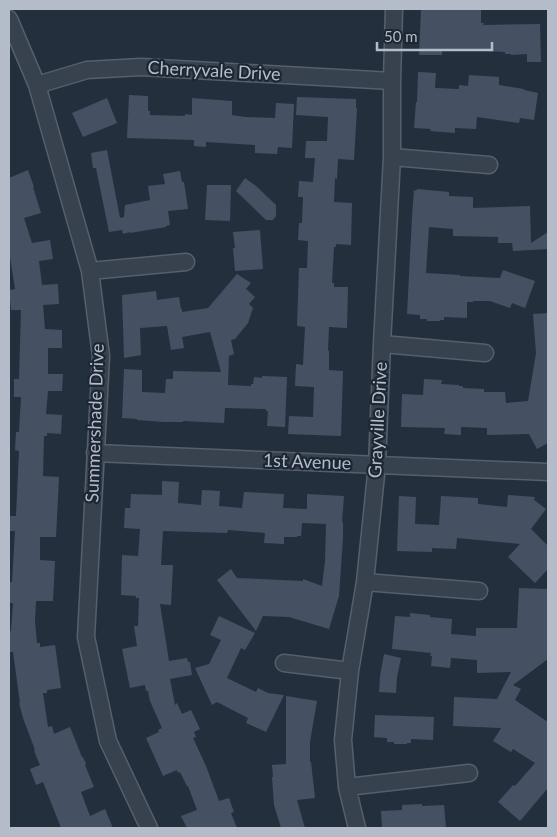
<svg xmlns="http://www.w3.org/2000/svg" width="557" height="837" font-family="Lato,sans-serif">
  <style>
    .building { fill: #455162 }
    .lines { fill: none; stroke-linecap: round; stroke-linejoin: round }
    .minor-casing { stroke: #565f6c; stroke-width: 19 }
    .minor { stroke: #38414e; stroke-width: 16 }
    .labels { text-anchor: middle; stroke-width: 4.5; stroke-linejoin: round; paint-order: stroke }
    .street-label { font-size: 18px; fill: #b4bcc9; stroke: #1d2633 }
  </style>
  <rect width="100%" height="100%" fill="#242f3e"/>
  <path class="building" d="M421 9H481V23H484L483 25 540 24 541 62H527V54L511 55V54H505V52L442 49V55H419Z
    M418 72 436 73 435 88 459 89V85L468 86 469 75 499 77V85L524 89V90L538 93 534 120 520 118 519 123 477 117 476 129 455 128V133L430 131 431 129 414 128 416 102H417Z
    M129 95 148 96V111H150V115L185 116V114L192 115V98L232 101V115L245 117 275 118 276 103 294 104 292 148 278 147 277 154 255 153V145L206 142V147L194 146V140L127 138Z
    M297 97 356 99V108H357L354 160 338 159 337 179 335 178 334 202 352 203 351 245 336 244V247H334L332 283H334V287H348L347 328 329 327 328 350 329 351V370L343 371 341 436 288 434 289 416 313 417 314 387 295 386 296 364 303 365 305 327 297 326 299 268H307L308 241 298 240 299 223H302L303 197H298L299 181 313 182 315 158H305L306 141H327L328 117 296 115Z
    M107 98 117 123 83 137 72 113Z
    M107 150 120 218 124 217 125 205 150 200 148 186 165 184 163 174 180 171 182 182H184L188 209 168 211 170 225 166 226V227L130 233V232L123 234 122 230 109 232 96 168H93L91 153Z
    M28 170 34 187H33L41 213 24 218 32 243 50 240 53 259 39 261 42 285 58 284 59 304 43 305 45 329 62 330V348H48V374H63L62 391H48L46 414 62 415 61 434 47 433V436H44L43 476 59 477 56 537H40V560L55 561 53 601H36L35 622 37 643H40V647L55 645 61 688 47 690V693H43L48 727 52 726 54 734 70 727 82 757H83L86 764 85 765 94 787 81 792 90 816 105 809 113 828H61L43 782 36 785 30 769 40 765 34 751 35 750 23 718 19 703H20L13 652H9V632L11 631 13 603H9V582H12L15 531H9V516H16L19 451 15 450 16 432H19L21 397H14V379H19L21 310H11L9 290 15 289 9 250V178Z
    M245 178 256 186 276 205V216L273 220H266L236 191Z
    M207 185H231L230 221 205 220Z
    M417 189 449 192V196L473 197V208L530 206 531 243 548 232V249L513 251 512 243H498V237L453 236V229L429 227 426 273 460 275V276L500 278 503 270 535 281 525 308 512 303 510 308 490 301H473V302H467V318L444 317V320H440V321H427V319H420V315L407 314 412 217 414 190 416 191Z
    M260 230 263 269 235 271 233 248H235L233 232Z
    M237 274 251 283 246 289 255 297 249 304 253 308 248 323 235 339 231 340 234 354 229 356 228 385 251 386V384H253L254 377 262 378V376L287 377 285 427 267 426 268 411H266V409L225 408 224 423 183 421V422H164L137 420V419L122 418 124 369 142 370V392L165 393 166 379H173V371L221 372 210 332 182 337 184 348 171 350 167 326 140 328 141 355 124 358 122 295 156 291 157 300 179 297 181 309H182V312L208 308Z
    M548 313V443L537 449 529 434 487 435V428L461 427V435L444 434 445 428 401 427 402 394 423 395 424 379 442 380 441 384 459 385V386H463V388L484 389V392H505L506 403 528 401 536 353 533 314Z
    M162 481 179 482 178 503 201 505 202 490 220 491 219 506 242 508 244 492 284 494 283 508 307 509V494L344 496 342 522H343V538L339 596 329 629 289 617 263 616 256 631 217 580 231 569 237 578 303 581V579L322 586 325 561 326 524 302 523 301 536H297V537H284V544L264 543 265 533 228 530 227 533 163 531 161 565H173L171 605 160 604 169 661 187 658 188 662H190L192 675 170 679 175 705 177 703 182 714 191 710 200 729 194 732 196 737 193 738 206 766 219 801 229 798 234 812 231 813 237 828H187L181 816 197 810 188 786H187L180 772 178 773 177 770 163 776 146 738 159 732 158 730 162 728 150 701 148 691H146L145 685 130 688 122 649 137 646 134 626H138L139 598H136V596L121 595 122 555 138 556 140 529 124 528 125 508H130L131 494 162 495Z
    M508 495 535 497 534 500 546 509 531 529 548 546V569L535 583 508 557 520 544 457 538 456 549 432 548V552L397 551 399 496 416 497 415 524 439 525 441 496 478 498V504L507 507Z
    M519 588 548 589 547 618H548V659L513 685 521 689 515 700 548 722V788L520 821 498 802 513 785 515 786 535 763 513 749 511 752 493 741 501 728 453 726 454 697 497 699 511 672 477 673V660L451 658 450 668 431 666 432 656H430L431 653 392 649 395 616 410 617V613L430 615V617L452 619 451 634 476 636V628H517Z
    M219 616 255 633 245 650 241 648 227 678 256 692 258 688 268 693 284 695 266 732 246 723 248 718 217 702 212 705 195 668 209 664 221 640 210 635Z
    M384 654 401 658 397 677 396 693 379 692 380 676Z
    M286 696 317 701 310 742V762H311L315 798 297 800 305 828H281L274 805 272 777H273L272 765 286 764Z
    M375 715 434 717 433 740 411 739V743H407V744H394V742H387V738L374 737Z
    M422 804V806L444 805 446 828H382L381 811 402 810V805Z"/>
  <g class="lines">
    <defs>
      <path id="minor" d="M9 19 37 85 90 271 101 356 86 637 108 741 149 828
        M37 85 87 70 141 67 392 81
        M392 157 489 165
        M90 271 186 262
        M382 344 485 353
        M95 453 548 472
        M365 582 479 591
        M284 663 350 671
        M347 787 469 773
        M357 828 347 787 343 740 350 671 365 582 377 465 382 344 392 157V81L394 9"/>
    </defs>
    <use href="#minor" class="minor-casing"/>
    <use href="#minor" class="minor"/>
  </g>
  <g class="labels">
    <g class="street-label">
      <text transform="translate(214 71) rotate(3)" y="6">Cherryvale Drive</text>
      <text transform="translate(378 420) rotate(-87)" y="6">Grayville Drive</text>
      <text transform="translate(95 423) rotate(-88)" y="6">Summershade Drive</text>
      <text transform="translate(307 462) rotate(2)" y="6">1st Avenue</text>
    </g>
  </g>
  <rect width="557" height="837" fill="none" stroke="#b4bcc9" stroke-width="20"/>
  <path d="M377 42v8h115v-8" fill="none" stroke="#b4bcc9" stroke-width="2.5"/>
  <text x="384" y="42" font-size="15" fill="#b4bcc9" stroke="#1d2633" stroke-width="4" paint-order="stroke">50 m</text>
</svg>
